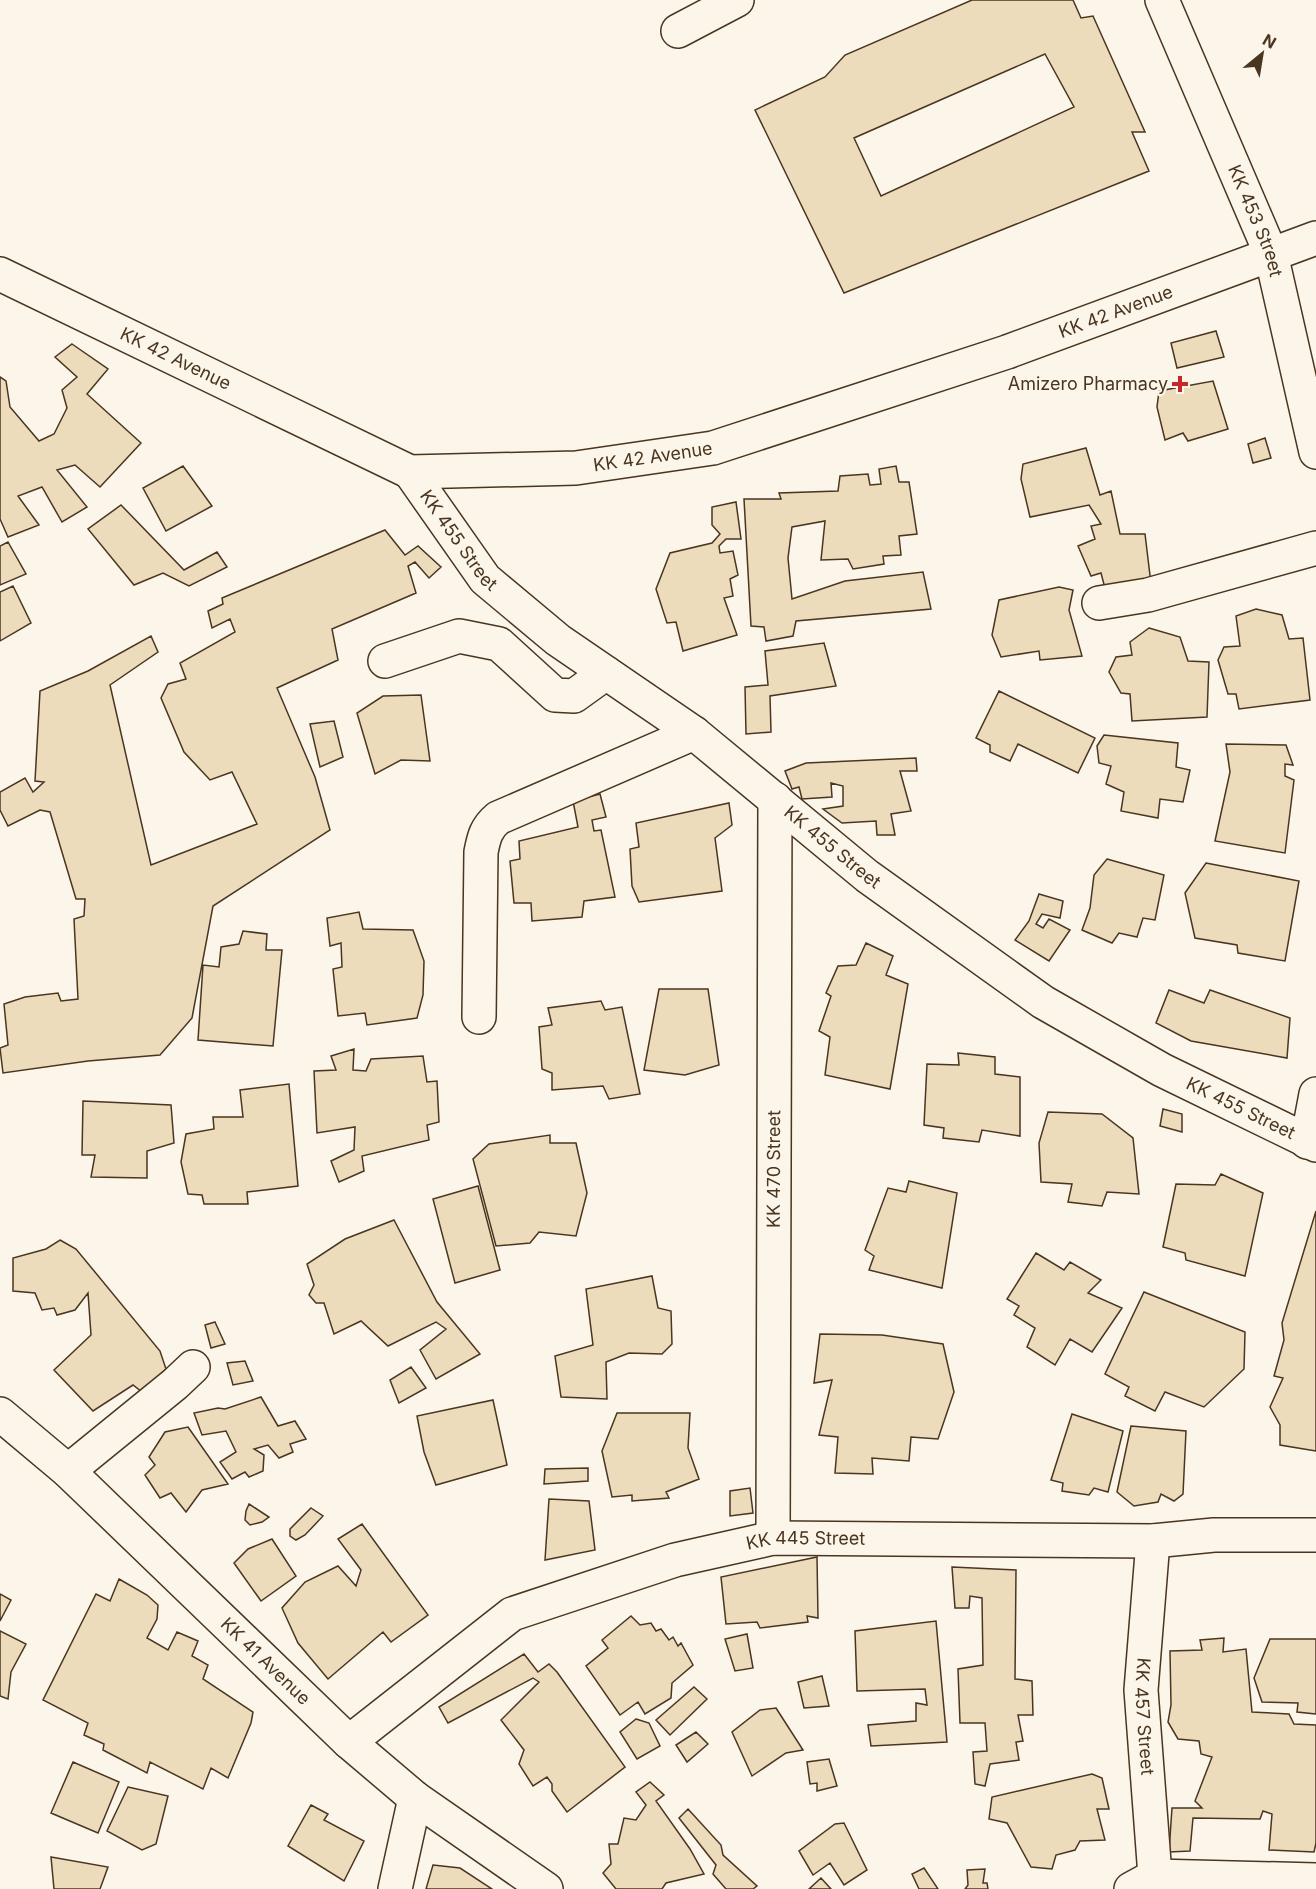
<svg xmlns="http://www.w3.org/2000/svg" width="1316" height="1889" font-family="Inter,sans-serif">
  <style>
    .building { fill: #ecdcbc; stroke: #4a3520; stroke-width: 1.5; fill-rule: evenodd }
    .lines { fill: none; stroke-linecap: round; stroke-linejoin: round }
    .minor-casing { stroke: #4a3520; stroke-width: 36 }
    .major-casing { stroke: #4a3520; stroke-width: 36 }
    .minor { stroke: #fbf6e9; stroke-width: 33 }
    .major { stroke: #fbf6e9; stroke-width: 33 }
    .poi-dot { fill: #c62828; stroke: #fbf6e9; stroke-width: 2 }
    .labels { text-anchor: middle; stroke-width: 4.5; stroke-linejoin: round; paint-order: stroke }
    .street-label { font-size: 18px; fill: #4a3520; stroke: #fbf6e9 }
    .poi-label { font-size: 18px; fill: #4a3520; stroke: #fbf6e9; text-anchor: end }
  </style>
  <rect width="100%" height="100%" fill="#fbf6e9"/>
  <path class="building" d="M972 0H1073L1081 18 1093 16 1145 132H1132L1149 171 844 293 755 110 825 77 845 55ZM1045 54 1074 107 881 196 854 138Z
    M1216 331 1224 357 1177 368 1171 343Z
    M72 344 108 369 87 394 141 443 100 487 75 465 57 470 87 507 62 522 42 487 18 496 39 525 8 537 0 519V377L6 381 10 407 39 441 54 434 67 408 62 390 77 377 55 357Z
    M1213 381 1228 429 1188 441 1183 433 1165 440 1157 407 1159 391Z
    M1265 438 1271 458 1253 463 1248 444Z
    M1086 448 1100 495 1111 491 1120 534H1145L1152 592 1107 596 1101 573 1091 576 1078 546 1095 539 1091 526 1101 524 1089 505 1030 517 1021 479 1023 464Z
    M183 466 212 506 166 531 143 488Z
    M896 466 899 482H909L917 534 899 536 901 555 883 556 884 564 853 569 848 559 821 560 825 521 792 527 788 558 792 599 845 581 923 572 931 609 796 621 793 636 766 641 764 627 751 626 744 499H781L779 493 838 491 840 476 868 474 870 485 881 484 879 469Z
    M736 502 741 539H726L719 546 720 553 733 551 738 575 730 579 733 596 724 598 737 635 683 651 676 622 667 623 656 589 670 553 712 543 720 534 712 525V507Z
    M121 505 184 570 217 552 227 567 189 586 163 573 134 585 88 529Z
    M385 530 405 555 418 546 441 567 429 578 415 562 408 566 416 593 332 629 338 660 277 688 315 777 330 830 213 906 192 1018 160 1055 88 1061 3 1073 0 1048 8 1045 4 1004 25 997 58 993 61 1001 78 999 74 919 84 916 85 899H76L50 812 40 810 8 826 0 810V792L25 778 33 792 44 782 35 781 40 691 88 671 151 636 158 652 110 685 151 865 257 824 232 772 210 780 184 752 161 698 168 684 186 679 180 663 235 632 230 619 212 628 208 611 223 604 222 598Z
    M8 542 26 574 0 585V546Z
    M13 586 31 623 0 641V592Z
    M1059 587 1073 590 1069 610 1082 656 1040 660 1039 651 1001 657 992 635 999 600Z
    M1256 609 1282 615 1289 639 1303 638 1310 700 1239 709 1236 694H1228L1218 660 1224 647 1240 646 1236 616Z
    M1149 628 1180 637 1188 661 1209 662 1207 717 1132 721 1130 694 1121 693 1109 672 1116 657 1132 655 1130 642Z
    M824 643 836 686 770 696 771 732 746 734 745 687 768 685 765 651Z
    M999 691 1095 738 1078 773 1018 744 1010 761 990 752V745L976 738Z
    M421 695 430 761 401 760 375 774 357 713 383 696Z
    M334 721 343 757 320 767 310 724Z
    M1104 735 1178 743 1176 767 1190 770 1183 802 1160 799 1158 818 1121 811 1124 792 1106 784 1111 766 1099 763 1097 746Z
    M1226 744 1286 745 1293 765 1285 764V776L1294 780 1285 853 1215 841 1230 772Z
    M916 758 917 771H900L911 811 891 814 895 835H877L876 821 842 823 823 809 843 806V786L831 783 832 797 802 799 799 787 792 789 785 771 806 763Z
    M600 794 606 817 592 820 594 831 601 830 615 897 584 901 582 917 532 921 531 903H514L510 861 520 859 519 841 578 827 573 801Z
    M729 803 732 825 715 838 722 891 639 902 632 886 630 849 639 847 636 823Z
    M1107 859 1164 875 1155 920 1143 918 1137 937 1119 933 1112 943 1082 930 1090 908 1094 875Z
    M1206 863 1299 881 1285 961 1238 953 1237 945 1195 938 1185 893Z
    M1039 894 1063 901 1060 918 1042 914 1036 924 1043 928 1049 919 1070 930 1049 961 1015 940 1029 921Z
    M359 912 363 929 413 930 424 961 423 995 417 1018 367 1025 365 1013 338 1016 333 969 342 967 341 943 330 946 327 918Z
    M243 931 267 934 266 950H282L273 1046 198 1040 203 965 219 967 221 947 239 944Z
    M866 943 893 956 886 975 908 984 890 1089 825 1075 830 1037 819 1031 831 996 826 993 838 966 856 965Z
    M659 989H708L719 1065 685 1075 644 1070Z
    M1169 990 1204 1003 1210 990 1290 1018 1287 1058 1191 1041 1156 1023Z
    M601 1001 605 1010 622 1007 640 1094 609 1099 603 1086 552 1090V1073L542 1069 539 1027 552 1025 548 1008Z
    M354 1049 353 1070 366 1071 371 1059 423 1056 427 1082 437 1081 439 1122 427 1125 429 1140 362 1156 364 1171 339 1182 331 1161 354 1150 355 1127 317 1133 314 1071 336 1070 331 1056Z
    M958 1053 995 1057V1074L1020 1077V1136L982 1130 979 1142 943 1138 944 1128 924 1125 927 1064 959 1065Z
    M289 1084 298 1186 247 1192 248 1204H204L202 1195 188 1194 181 1162 186 1134 214 1129 213 1117H243L240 1090Z
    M83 1101 171 1105 174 1143 147 1151V1178L91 1177 95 1155H82Z
    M1163 1109 1182 1114V1132L1160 1126Z
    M1048 1112 1102 1114 1133 1138 1139 1194 1107 1192 1102 1206 1068 1202 1072 1184 1041 1182 1039 1143Z
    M550 1135V1143H576L587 1193 576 1236 539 1232 530 1243 496 1246 473 1159 489 1144Z
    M1221 1174 1263 1193 1245 1276 1186 1260 1185 1253 1163 1247 1176 1184 1215 1185Z
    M909 1181 957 1193 942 1288 869 1270 874 1256 865 1250 888 1188 906 1192Z
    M478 1186 500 1270 455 1283 433 1199Z
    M1316 1211V1451L1280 1445V1425L1270 1407 1283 1378 1274 1376 1284 1340 1282 1323Z
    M394 1220 437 1302 480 1354 436 1379 420 1350 446 1329 436 1322 388 1346 361 1321 334 1334 324 1303H316L309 1295 314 1285 307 1264 345 1239Z
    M60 1240 76 1249 160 1351 166 1369 142 1392 133 1385 93 1411 54 1370 91 1335 88 1293 75 1310 57 1315 54 1308 42 1310 35 1293 13 1291V1258L46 1249Z
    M1036 1253 1064 1270 1070 1262 1101 1280 1088 1293 1122 1308 1092 1352 1070 1339 1055 1365 1027 1347 1035 1328 1014 1315 1019 1306 1007 1299Z
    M652 1276 658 1308 671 1311 672 1344 662 1354 629 1353 606 1362 607 1399 561 1397 555 1356 593 1345 586 1289Z
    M1144 1292 1245 1332 1244 1369 1204 1407 1165 1392 1155 1411 1125 1396 1129 1387 1105 1374Z
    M215 1322 225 1344 211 1348 205 1325Z
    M820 1334 882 1335 943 1344 954 1392 938 1439 911 1437 909 1461 872 1458 873 1474 835 1473 838 1437 819 1435 832 1380 814 1383Z
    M245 1361 253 1381 233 1385 227 1363Z
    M411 1367 426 1388 399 1403 390 1380Z
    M261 1397 278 1426 295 1421 306 1439 290 1444 293 1452 279 1458 268 1445 254 1449 264 1455 263 1471 249 1477 245 1472 232 1479 220 1462 236 1452 226 1431 202 1435 194 1413 218 1408 225 1409Z
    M493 1400 507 1465 436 1485 424 1452 417 1416Z
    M617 1413H690L688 1448 699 1479 666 1492 669 1498 632 1501V1495L612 1497 602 1451Z
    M1072 1414 1123 1431 1108 1492 1094 1488 1089 1495 1062 1491 1063 1483 1051 1480Z
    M1131 1426 1186 1431 1183 1494 1174 1501 1161 1494 1158 1502 1134 1506 1117 1492Z
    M188 1427 228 1484 202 1490 186 1512 171 1493 160 1498 145 1475 155 1465 149 1457 165 1432Z
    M588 1468V1481L544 1484 545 1469Z
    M750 1488 753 1513 730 1516V1491Z
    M549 1499 589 1501 595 1550 545 1560Z
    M249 1504 269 1517 262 1522 250 1525 245 1520 246 1511Z
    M311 1508 323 1516 305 1535 296 1540 290 1536V1529Z
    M362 1524 428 1615 391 1642 383 1632 328 1679 298 1643 282 1608 305 1582 338 1566 356 1586 361 1570 338 1539Z
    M272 1539 296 1576 261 1601 234 1563 248 1549Z
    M817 1557 818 1618 807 1616 808 1622 760 1628 757 1622 726 1624 721 1577Z
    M952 1567 1016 1570 1015 1679 1032 1681 1033 1715H1018L1023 1741 1016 1742 1019 1760 990 1764 985 1786 975 1784 973 1752 987 1751 985 1723H960L958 1669 983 1665 982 1598 970 1596 969 1608H955Z
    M119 1579 147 1595 158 1605 157 1619 147 1638 168 1650 177 1632 198 1641 192 1656 208 1665 203 1679 253 1712 251 1723 228 1778 211 1768 203 1789 150 1762 147 1773 103 1750 104 1744 84 1735 88 1723 43 1700 96 1594 110 1601Z
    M0 1594 11 1600 0 1621Z
    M631 1616 640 1625 651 1623 656 1631 661 1629 669 1640 673 1637 678 1646 681 1643 693 1665 672 1683 671 1698 645 1714 638 1702 620 1715 586 1666 608 1648 602 1640Z
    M936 1621 947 1742 871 1746 868 1725 916 1721V1703L927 1705 925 1689 857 1691 855 1631Z
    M0 1631 26 1644 11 1672 8 1699 0 1696Z
    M747 1634 753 1668 735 1671 725 1639Z
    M1224 1638 1223 1652 1246 1649 1252 1712 1289 1714 1294 1724 1316 1725V1843L1314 1852 1269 1850 1272 1814 1263 1811 1260 1819 1193 1818 1190 1851 1169 1852 1172 1808H1202L1195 1801 1212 1757 1201 1754 1199 1741 1178 1739 1168 1722 1171 1705 1170 1651 1202 1650 1200 1640Z
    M1270 1639H1316V1714L1297 1712 1298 1703 1262 1702 1254 1678Z
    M524 1654 538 1672 549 1664 557 1672 625 1767 567 1812 552 1791V1784L547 1777 533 1786 519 1764 524 1750 501 1720 539 1682 533 1678 448 1723 439 1707Z
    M822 1676 829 1706 804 1708 798 1682Z
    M694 1687 707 1699 670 1735 656 1720Z
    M776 1708 803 1750 786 1753 752 1776 732 1732 760 1710Z
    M636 1719 649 1723 660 1746 637 1759 620 1732Z
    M696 1732 708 1744 687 1762 676 1745Z
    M829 1759 837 1786 817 1791V1783L810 1784 807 1762Z
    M73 1762 119 1782 98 1833 51 1813Z
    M1092 1774 1102 1778 1109 1809H1097L1105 1840 1080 1841 1075 1850 1056 1855 1052 1869 1031 1867 1007 1823 989 1819 992 1797Z
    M650 1782 664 1795 656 1801 690 1849 704 1874 666 1883 662 1889H616L603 1873 611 1864 609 1844H618L624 1818 636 1820 646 1805 636 1792Z
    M128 1787 168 1796 156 1844 142 1850 107 1831Z
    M311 1805 328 1814 324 1820 364 1841 344 1881 288 1846Z
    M688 1809 721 1845 723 1855 757 1886 753 1889H726L713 1874 716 1865 679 1818Z
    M844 1823 867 1870 844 1885 830 1863 813 1875 799 1851 835 1824Z
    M51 1857 108 1867 100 1889H54Z
    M433 1865 460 1868 492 1889H426Z
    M924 1868 938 1889H919L912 1874Z
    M985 1869 983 1883H987L988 1889H965L968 1885 967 1870Z
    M821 1878 831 1889H809Z"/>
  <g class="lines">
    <defs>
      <g id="minor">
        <path id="s1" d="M1162 0 1271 254 1316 452"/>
        <path d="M678 31 737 0"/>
        <path id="s2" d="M410 472 485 579 558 640 694 733 867 876 1043 1002 1162 1070 1316 1145"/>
        <path d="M1099 603 1148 595 1316 548"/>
        <path d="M385 661 459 636 499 644 555 695 574 696 606 673"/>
        <path d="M479 1017 481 852C484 837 486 828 498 818L694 733"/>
        <path d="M1307 1142 1316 1094"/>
        <path id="s3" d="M0 1414 68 1471 349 1742 415 1798 546 1889"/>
        <path d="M68 1471 175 1384 193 1367"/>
        <path id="s4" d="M773 1538 775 799"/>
        <path id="s5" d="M1153 1541 1141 1690 1155 1876 1158 1889"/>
        <path id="s6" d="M349 1742 512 1614 675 1560 773 1538 1153 1541 1214 1535H1316"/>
        <path d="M395 1889 415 1798"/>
        <path d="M1131 1889 1155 1876 1316 1880"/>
      </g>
      <g id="major">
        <path id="s7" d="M0 274 410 472 576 468 713 448 1007 352 1316 238"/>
      </g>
    </defs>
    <use href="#minor" class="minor-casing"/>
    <use href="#major" class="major-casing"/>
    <use href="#minor" class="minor"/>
    <use href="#major" class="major"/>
  </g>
  <path class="poi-dot" d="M1177 375h6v6h6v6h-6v6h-6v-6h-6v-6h6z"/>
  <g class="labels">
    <g class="street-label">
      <text dy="6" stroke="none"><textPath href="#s1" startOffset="240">KK 453 Street</textPath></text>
      <text dy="6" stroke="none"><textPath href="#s7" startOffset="1185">KK 42 Avenue</textPath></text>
      <text dy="6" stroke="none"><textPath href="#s7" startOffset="195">KK 42 Avenue</textPath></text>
      <text dy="6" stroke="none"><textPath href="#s7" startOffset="699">KK 42 Avenue</textPath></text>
      <text dy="6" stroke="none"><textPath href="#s2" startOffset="84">KK 455 Street</textPath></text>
      <text dy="6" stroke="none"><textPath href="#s2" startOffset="570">KK 455 Street</textPath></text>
      <text dy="6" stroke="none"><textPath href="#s2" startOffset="1056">KK 455 Street</textPath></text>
      <text dy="6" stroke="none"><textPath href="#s4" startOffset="369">KK 470 Street</textPath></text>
      <text dy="6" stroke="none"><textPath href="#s6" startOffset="512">KK 445 Street</textPath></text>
      <text dy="6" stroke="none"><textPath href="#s3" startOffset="363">KK 41 Avenue</textPath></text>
      <text dy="6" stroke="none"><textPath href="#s5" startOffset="176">KK 457 Street</textPath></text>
    </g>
    <g class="poi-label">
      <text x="1168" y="390">Amizero Pharmacy</text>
    </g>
  </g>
  <g transform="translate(1262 54) rotate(30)" stroke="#fbf6e9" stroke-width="4.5" paint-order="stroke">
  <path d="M0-4.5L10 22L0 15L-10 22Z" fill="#4a3520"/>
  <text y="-9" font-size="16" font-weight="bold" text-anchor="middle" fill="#4a3520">N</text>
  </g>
</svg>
